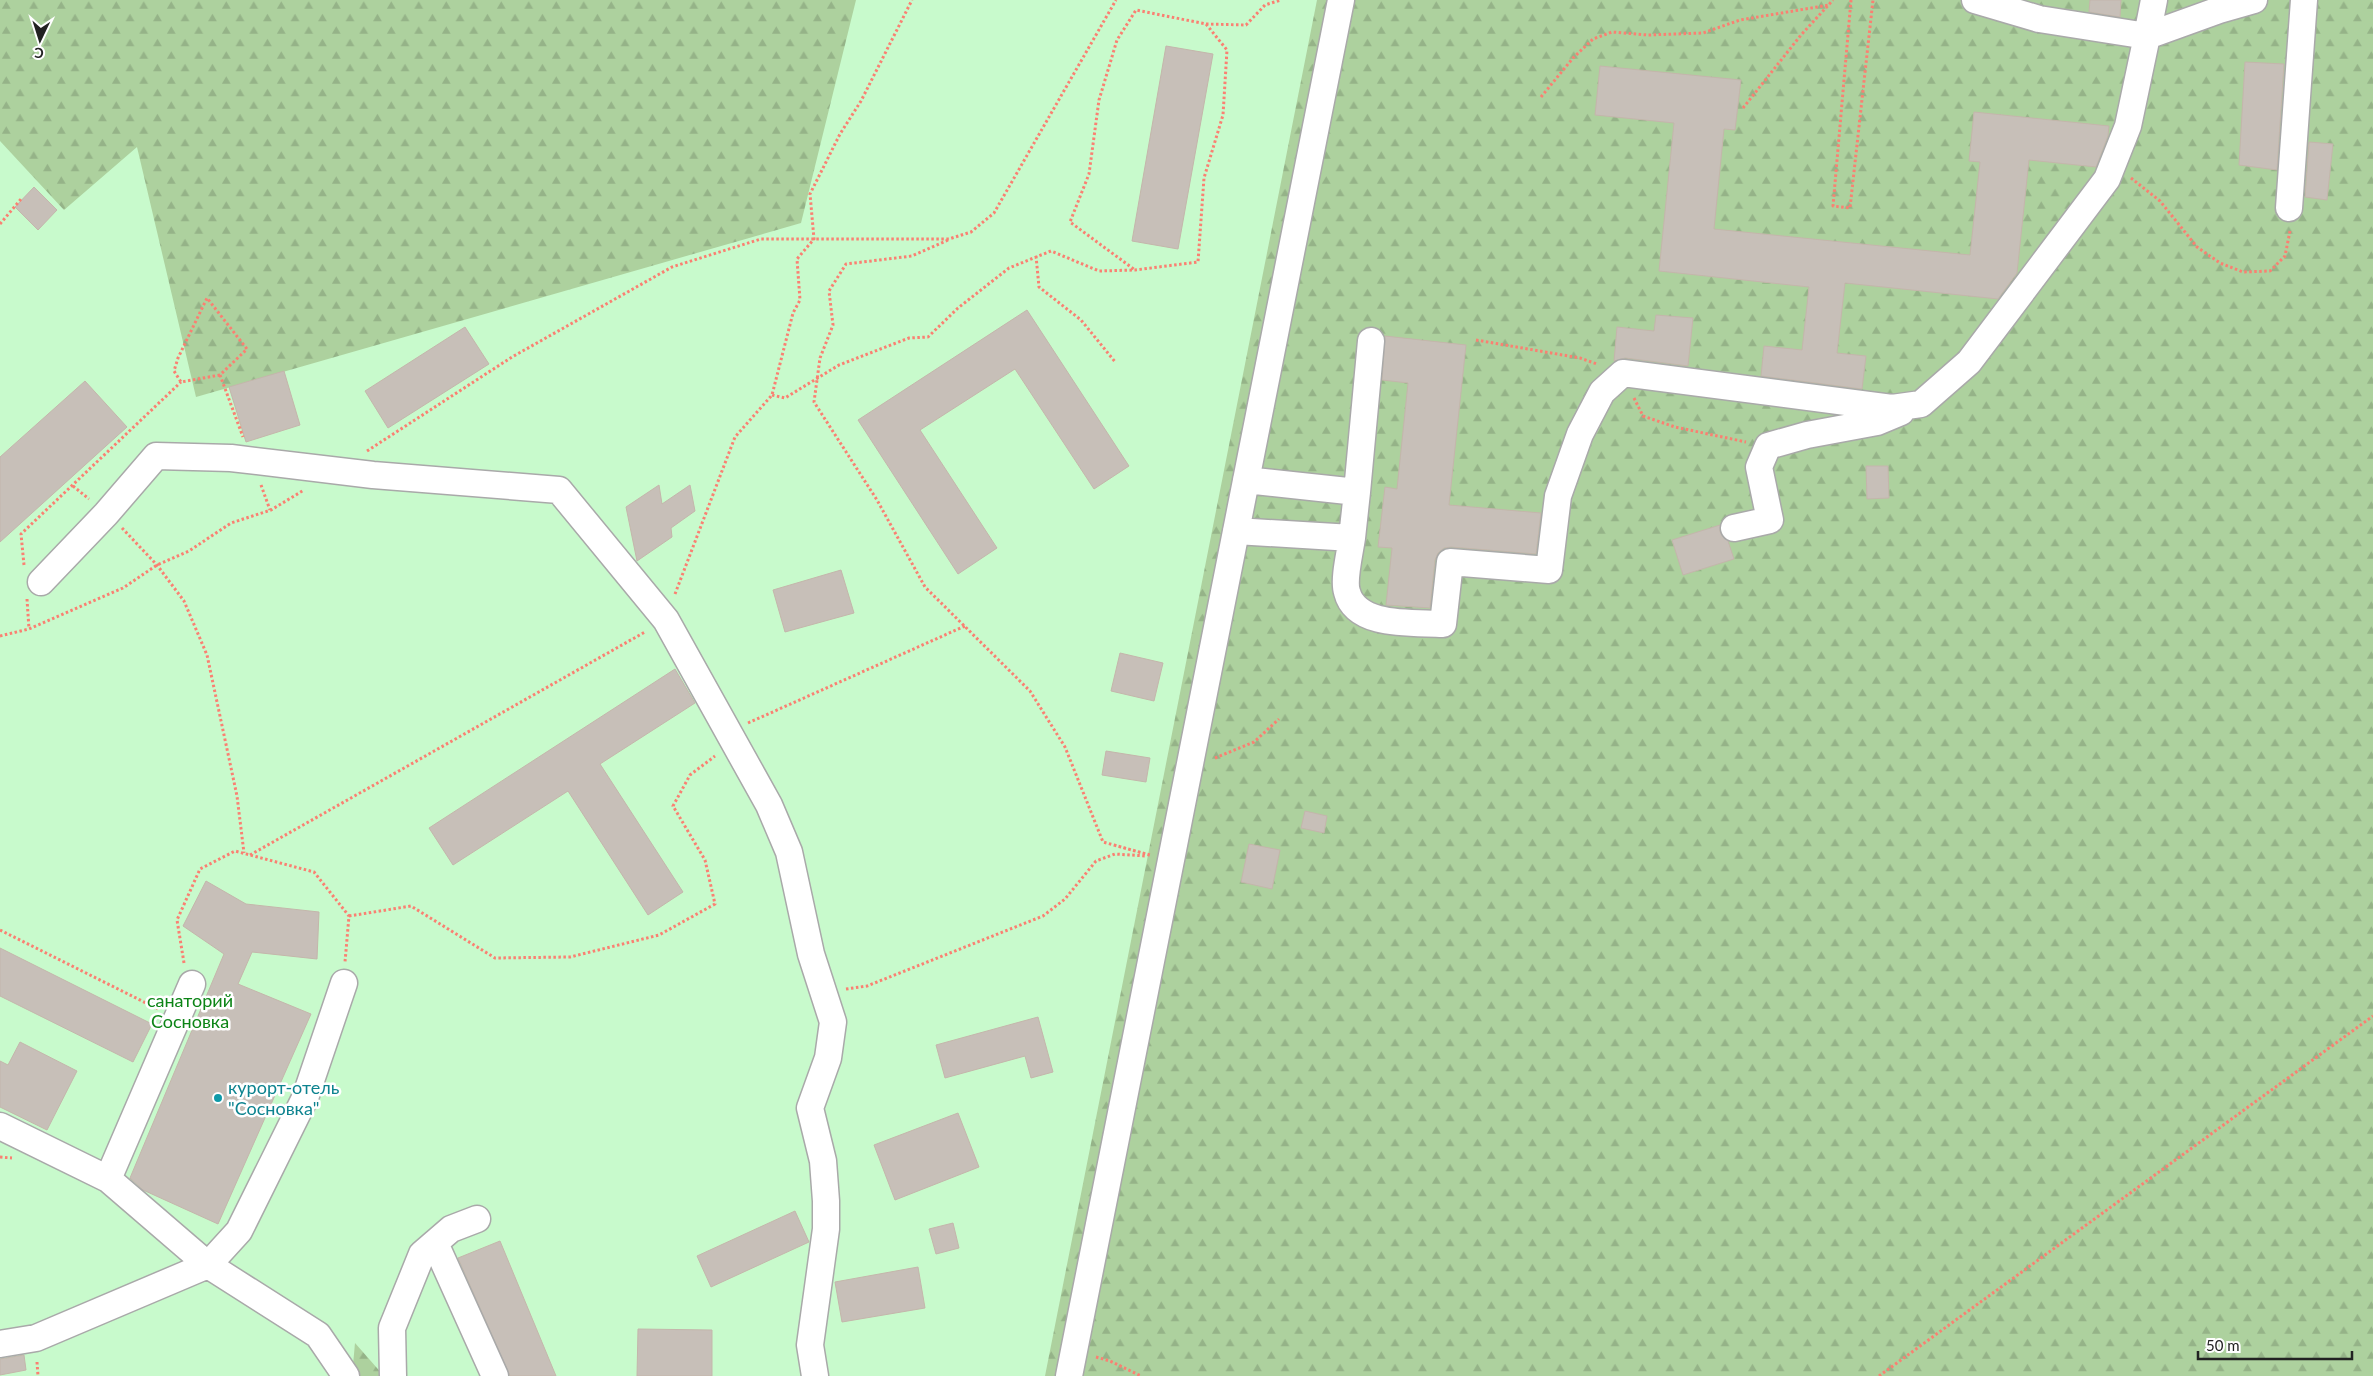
<svg xmlns="http://www.w3.org/2000/svg" width="2373" height="1376" font-family="Lato,sans-serif">
  <style>
    .forest { fill: url(#forest-firs) }
    .park { fill: #c8facc }
    .building { fill: #c7bfb8; stroke: #c4b6ab }
    .lines { fill: none; stroke-linecap: round; stroke-linejoin: round }
    .minor-casing { stroke: #a9a9a9; stroke-width: 29 }
    .path { stroke: #fa8072; stroke-width: 3; stroke-dasharray: 2.5 2.5; stroke-linecap: butt }
    .minor { stroke: #fff; stroke-width: 26 }
    .culture-dot { fill: #0f9aa8; stroke: #fff; stroke-width: 2 }
    .labels { text-anchor: middle; stroke-width: 5; stroke-linejoin: round; paint-order: stroke }
    .park-label { font-size: 18px; fill: #0c8416; stroke: #fff }
    .culture-label { font-size: 18px; fill: #0d838f; stroke: #fff; text-anchor: start }
  </style>
  <defs>
    <pattern id="forest-firs" width="22" height="20" patternUnits="userSpaceOnUse" patternTransform="scale(1.25)"><rect width="22" height="20" fill="#add19e"/><path d="M5 1l3.5 6h-7zM16 11l3.5 6h-7z" fill="#95b388"/></pattern>
  </defs>
  <rect width="100%" height="100%" fill="#f2efe9"/>
  <path class="forest" d="M0 0H2373V1376H0Z"/>
  <path class="park" d="M856 0H1317L1045 1376H384L355 1343 352 1376H0V141L64 210 137 147 196 397 801 223Z"/>
  <path class="building" d="M2090 0H2121L2120 17 2089 12Z
    M1166 46 1213 54 1178 249 1132 241Z
    M2245 62 2284 64 2277 170 2239 165Z
    M1600 66 1741 80 1735 130 1724 129 1714 229 1970 255 1980 162 1969 161 1974 112 2109 126 2108 136 2096 167 2029 160 2017 273 1998 299 1845 283 1837 353 1866 356 1862 389 1761 376 1764 346 1802 350 1809 287 1659 271 1674 123 1595 115Z
    M2309 142 2333 144 2327 200 2305 197Z
    M34 187 57 210 38 230 15 207Z
    M1027 310 1129 466 1094 489 1015 369 920 430 997 548 958 574 858 420Z
    M1656 315 1693 318 1688 366 1625 358 1614 361 1617 327 1654 331Z
    M465 327 489 364 388 428 365 391Z
    M1385 336 1466 345 1449 505 1541 513 1536 554 1451 547 1444 548 1438 553 1435 560 1430 608 1386 605 1392 548 1378 547 1385 487 1397 489 1408 383 1382 380Z
    M284 371 300 425 246 442 229 387Z
    M85 381 127 427 0 542V457Z
    M1866 466H1888L1889 498 1867 499Z
    M659 485 662 504 690 485 695 511 671 528 672 537 637 561 626 507Z
    M1720 525V532L1728 541 1734 559 1683 575 1672 540Z
    M841 570 854 613 785 632 773 590Z
    M1120 653 1163 663 1154 701 1111 691Z
    M675 669 695 703 600 764 683 892 648 915 568 791 453 865 429 828Z
    M1106 751 1150 758 1146 782 1102 775Z
    M1305 811 1327 816 1324 833 1301 828Z
    M1249 844 1280 850 1272 889 1241 882Z
    M206 881 246 904 319 912 317 959 252 952 238 984 311 1014 218 1224 143 1190 130 1178 224 954 183 926Z
    M0 948 152 1024 133 1062 0 996Z
    M1038 1017 1053 1072 1031 1078 1025 1056 945 1078 936 1045Z
    M20 1042 77 1071 47 1130 0 1107V1061L8 1065Z
    M958 1113 979 1167 895 1200 874 1145Z
    M795 1211 809 1242 711 1287 697 1256Z
    M953 1223 959 1248 936 1254 929 1229Z
    M500 1241 556 1376H510L458 1258Z
    M918 1267 925 1308 842 1322 835 1282Z
    M638 1329 712 1330V1376H637Z
    M24 1355 26 1370 0 1375V1359Z"/>
  <g class="lines">
    <defs>
      <path id="minor" d="M2147 36 2219 10 2254 0
        M2147 36 2154 0
        M2289 208 2304 0
        M1357 492 1371 341
        M1734 528 1770 520 1759 467 1768 446 1807 435 1877 422 1901 412
        M1236 531 1352 538 1357 492 1246 480
        M1352 538C1350 552 1343 580 1347 592 1356 628 1414 622 1443 624L1450 562 1549 570 1558 496 1580 434 1602 392 1623 373 1892 408 1921 404 1969 362 2107 179 2128 126 2147 36 2039 19 1975 0
        M41 582 106 514 156 456 231 458 373 475 559 490 666 620 769 805 789 852 811 954 833 1022 828 1058 810 1108 823 1161 826 1201V1229L810 1345 815 1376
        M192 984 108 1179 208 1265 318 1335 346 1376
        M0 1126 108 1179
        M435 1243 495 1376
        M0 1344 36 1338 208 1265 239 1231 305 1098 344 983
        M393 1376 392 1328 422 1254 451 1229 477 1219
        M1069 1376 1341 0"/>
    </defs>
    <use href="#minor" class="minor-casing"/>
    <path class="path" d="M1851 0 1833 206 1850 208 1873 0
      M1206 24 1246 25 1265 5 1281 0
      M1541 97 1573 58 1593 39 1612 32 1648 35 1703 33 1740 20 1829 5
      M1743 108 1801 35 1833 0
      M2131 178 2160 201 2197 247 2220 263 2243 272 2270 271 2285 256 2290 231
      M0 224 21 199
      M948 240 912 256 846 264 829 291 833 325 820 358 814 402 877 500 925 587 1030 691 1065 747 1103 842 1150 855
      M1036 256 1039 287 1081 320 1116 363
      M1476 340 1580 358 1597 364
      M220 375 181 382 174 371 178 358 207 298 247 349 220 375 243 437
      M772 395 785 398 839 365 909 338 928 337 958 308 1009 268 1051 251 1099 271 1135 270 1198 262 1204 178 1223 115 1227 50 1206 24 1136 10 1117 40 1099 100 1089 174 1070 222 1135 270
      M1634 398 1643 416 1675 427 1746 442
      M367 451 512 357 672 267 761 239H949L971 232 994 213 1116 0
      M261 485 270 510
      M73 486 89 499
      M122 528 157 565 184 601 207 655 237 796 244 853
      M24 565 21 534 181 382
      M675 594 735 437 772 395 793 313 800 300 797 259 814 239 810 194 840 134 861 101 912 0
      M27 599 29 629
      M0 636 29 629 123 588 157 565 189 551 231 523 271 510 304 490
      M748 723 965 626
      M1215 758 1254 742 1279 719
      M1114 845 1149 855
      M250 855 645 632
      M349 916 411 906 495 958 570 957 659 935 715 904 705 860 673 806 690 775 715 756
      M0 930 158 1009
      M184 963 177 920 200 869 235 851 314 872 349 916 345 962
      M846 989 867 986 1043 916 1065 899 1096 861 1115 854 1146 856
      M0 1157 12 1158
      M1096 1357 1110 1361 1141 1376
      M37 1362 38 1376
      M1879 1376 2373 1016"/>
    <use href="#minor" class="minor"/>
  </g>
  <circle class="culture-dot" cx="218" cy="1098" r="5"/>
  <g class="labels">
    <g class="park-label">
      <text x="190" y="1007">санаторий<tspan x="190" dy="21">Сосновка</tspan></text>
    </g>
    <g class="culture-label">
      <text x="228" y="1094">курорт-отель<tspan x="228" dy="21">"Сосновка"</tspan></text>
    </g>
  </g>
  <g transform="translate(40 40) rotate(184)" stroke="#ffffff" stroke-width="4" paint-order="stroke">
  <path d="M0-4L9 19L0 12L-9 19Z" fill="#222222"/>
  <text y="-8" font-size="14" font-weight="bold" text-anchor="middle" fill="#222222">С</text>
  </g>
  <path d="M2198 1351v8h154v-8" fill="none" stroke="#222222" stroke-width="2.5"/>
  <text x="2206" y="1351" font-size="15" fill="#222222" stroke="#ffffff" stroke-width="4" paint-order="stroke">50 m</text>
</svg>
